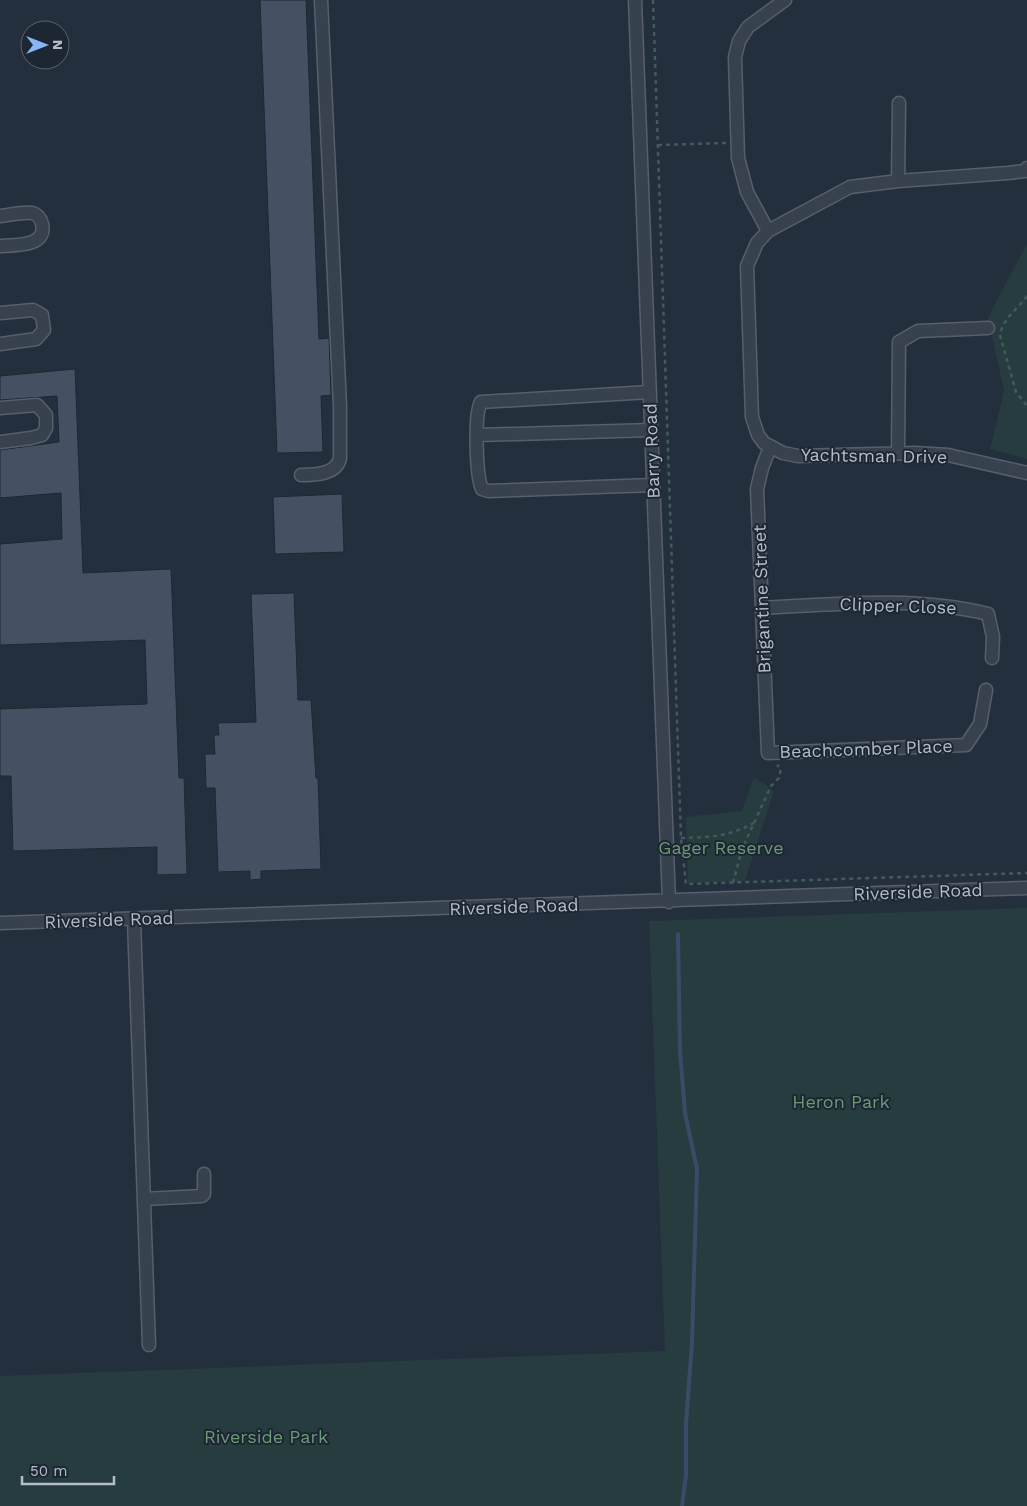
<svg xmlns="http://www.w3.org/2000/svg" width="1027" height="1506" font-family="'Work Sans',sans-serif">
  <style>
    .green { fill: #263c3f }
    .lines { fill: none; stroke-linecap: round; stroke-linejoin: round }
    .stream { stroke: #394c67; stroke-width: 4 }
    .building { fill: #455162; stroke: #1f2835 }
    .minor-casing { stroke: #565f6c; stroke-width: 15 }
    .path { stroke: #44595c; stroke-width: 2.5; stroke-dasharray: 4 4; stroke-linecap: butt }
    .minor { stroke: #38414e; stroke-width: 12 }
    .labels { text-anchor: middle; stroke-width: 4; stroke-linejoin: round; paint-order: stroke }
    .street-label { font-size: 18px; fill: #b4bcc9; stroke: #1d2633 }
    .park-label { font-size: 18px; fill: #6b9a76; stroke: #1d2633 }
  </style>
  <rect width="100%" height="100%" fill="#242f3e"/>
  <path class="green" d="M1027 244V459L990 449 1004 391 988 317Z
    M754 777 774 791 745 881 688 883 686 817 742 811Z
    M1027 908V1506H0V1376L665 1351 649 921Z"/>
  <g class="lines">
    <path class="stream" d="M678 934 680 1051 685 1113 697 1169 692 1342 686 1424V1475L682 1506"/>
  </g>
  <path class="building" d="M260 0H306L319 339 329 338 331 395 321 396 323 452 277 453Z
    M75 369 83 573 171 569 179 778H184L187 874 157 875V847L13 851 11 776H0V709L147 704 145 640 0 645V544L62 539 61 493 0 498V450L59 442 57 396 0 400V376Z
    M342 494 344 552 275 554 273 497Z
    M294 593 298 700H311L316 778H318L321 869 261 871V879L250 880V871L218 872 215 788H206L205 754H215L214 735H219L218 723 256 722 251 594Z"/>
  <g class="lines">
    <defs>
      <path id="minor" d="M635 0 669 902
        M1027 168 1025 171 1008 173 898 181 850 187 768 231 757 243 747 266 752 417 758 435 764 443 783 453 798 456 915 453 948 455 1027 473
        M898 181 899 103
        M0 216C10 215 22 212 32 213 37 214 41 219 42 224 47 247 15 245 0 246
        M768 231 747 192 738 158 735 57 739 41 748 27 785 0
        M0 313 33 310 42 315 44 330 36 339 0 344
        M650 392 481 402C474 414 476 476 482 489L488 491 653 485
        M0 408 37 405 46 415V428L42 435 31 438 0 442
        M478 435 651 430
        M770 447 762 468 757 489 768 753 966 745 980 724 986 690
        M898 453 899 342 918 331 988 328
        M301 475C316 475 337 474 340 458V406L321 0
        M762 608C837 604 915 596 988 614L993 637 992 658
        M134 920 149 1345
        M0 923 1027 888
        M144 1199 202 1196 204 1194V1174"/>
    </defs>
    <use href="#minor" class="minor-casing"/>
    <path class="path" d="M653 0 681 838 686 884 1027 873
      M658 145 726 143
      M1027 296C1018 309 1003 318 1000 335L1016 392 1027 406
      M681 838C711 837 727 837 754 823
      M733 883 742 849 771 786 779 778 781 769 777 765"/>
    <use href="#minor" class="minor"/>
  </g>
  <g class="labels">
    <g class="street-label">
      <text transform="translate(652 451) rotate(-92)" y="6">Barry Road</text>
      <text transform="translate(874 456) rotate(1)" y="6">Yachtsman Drive</text>
      <text transform="translate(762 599) rotate(-92)" y="6">Brigantine Street</text>
      <text transform="translate(898 606) rotate(2)" y="6">Clipper Close</text>
      <text transform="translate(866 749) rotate(-2)" y="6">Beachcomber Place</text>
      <text transform="translate(918 892) rotate(-2)" y="6">Riverside Road</text>
      <text transform="translate(514 907) rotate(-2)" y="6">Riverside Road</text>
      <text transform="translate(109 920) rotate(-2)" y="6">Riverside Road</text>
    </g>
    <g class="park-label">
      <text x="721" y="854">Gager Reserve</text>
      <text x="841" y="1108">Heron Park</text>
      <text x="266" y="1443">Riverside Park</text>
    </g>
  </g>
  <g transform="translate(45 45) rotate(90)"><circle r="24" fill="#1d2633" stroke="#59626f"/>
  <path d="M0-4L9 19L0 12L-9 19Z" fill="#8ab4f8"/>
  <text y="-8" font-size="14" font-weight="bold" text-anchor="middle" fill="#b4bcc9">N</text>
  </g>
  <path d="M22 1476v8h92v-8" fill="none" stroke="#b4bcc9" stroke-width="2.5"/>
  <text x="30" y="1476" font-size="15" fill="#b4bcc9" stroke="#1d2633" stroke-width="4" paint-order="stroke">50 m</text>
</svg>
